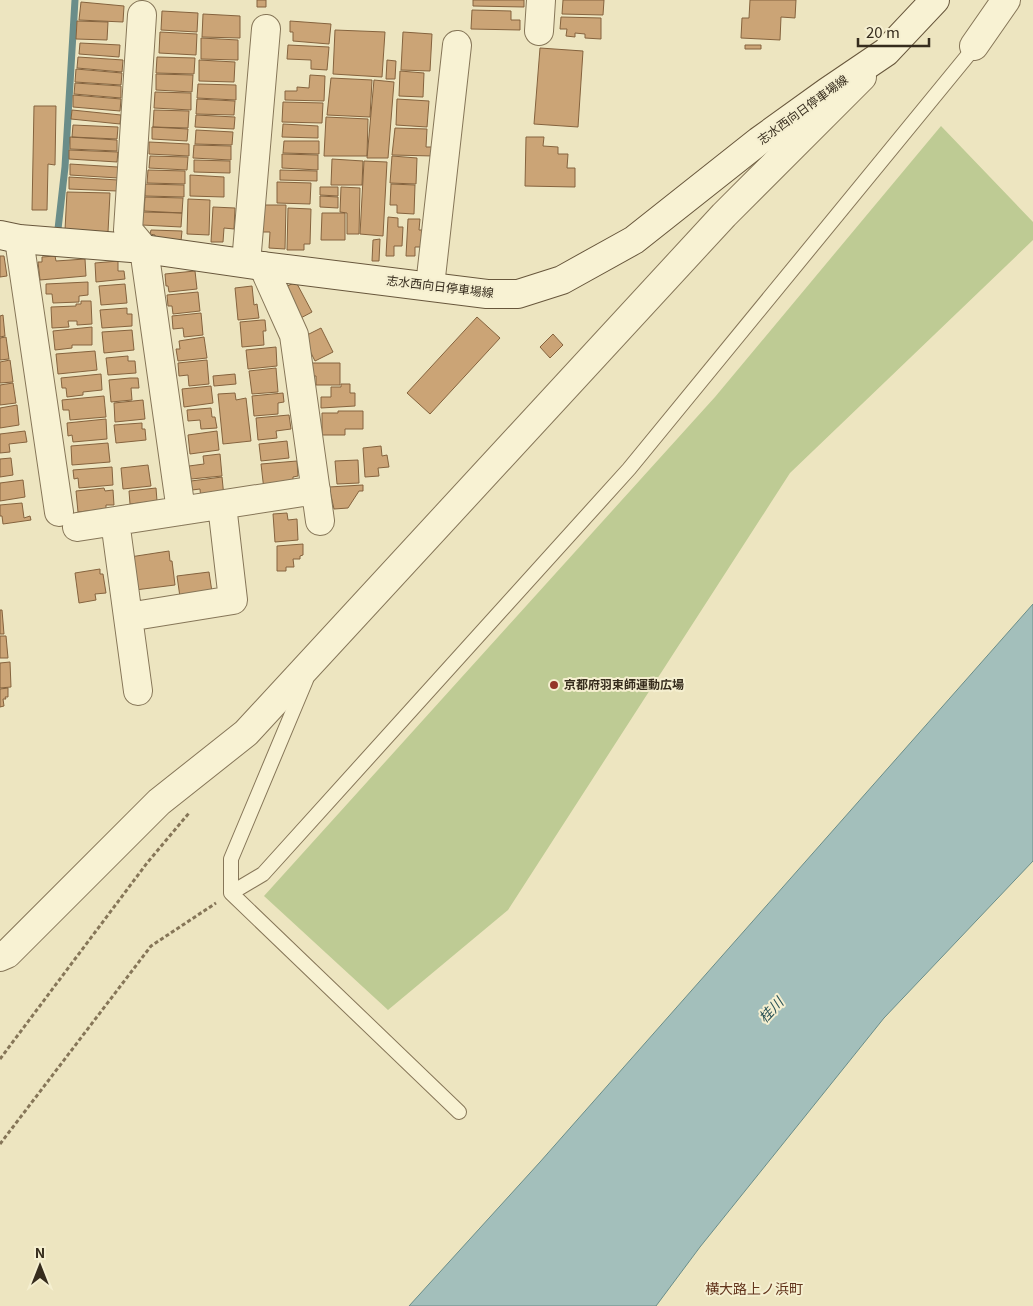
<svg xmlns="http://www.w3.org/2000/svg" width="1033" height="1306" font-family="Georgia,'Noto Sans JP',serif">
  <style>
    .green { fill: #becb94 }
    .water { fill: #a3bfbb; stroke: #6a8d89 }
    .lines { fill: none; stroke-linecap: round; stroke-linejoin: round }
    .stream { stroke: #6a8d89; stroke-width: 7 }
    .building { fill: #cba476; stroke: #85633e }
    .lane-casing { stroke: #867658; stroke-width: 16 }
    .street-casing { stroke: #867658; stroke-width: 30 }
    .secondary-casing { stroke: #68573c; stroke-width: 30 }
    .path { stroke: #867658; stroke-width: 3; stroke-dasharray: 4 2.5; stroke-linecap: butt }
    .lane { stroke: #f8f2d3; stroke-width: 14 }
    .street { stroke: #f8f2d3; stroke-width: 28 }
    .secondary { stroke: #f8f2d3; stroke-width: 28 }
    .poi-dot { fill: #953529; stroke: #f5efd0; stroke-width: 2 }
    .labels { text-anchor: middle; stroke-width: 4; stroke-linejoin: round; paint-order: stroke }
    .street-label { font-size: 12px; fill: #362c1d; stroke: #f5efd0 }
    .poi-label { font-size: 12px; font-weight: bold; fill: #362c1d; stroke: #f5efd0; text-anchor: start }
    .water-label { font-size: 14px; font-style: italic; fill: #2c5356; stroke: #f5efd0 }
    .neighbourhood-label { font-size: 14px; fill: #62341c; stroke: #f5efd0 }
  </style>
  <rect width="100%" height="100%" fill="#ede5c0"/>
  <path class="green" d="M941 126 1033 222V240L790 473 508 910 388 1010 264 896 715 397Z"/>
  <path class="water" d="M1033 604V861L884 1018 700 1247 656 1306H409L540 1162Z"/>
  <g class="lines">
    <path class="stream" d="M58 229 65 167 75 0"/>
  </g>
  <path class="building" d="M257 0H266V7H257Z
    M473 0H524V7L473 6Z
    M563 0H604L603 15 562 14Z
    M750 0H796L795 18 781 17 780 40 741 38 742 18H749Z
    M81 2 124 6 123 22 79 20Z
    M472 10 511 11V20H520V30L471 29Z
    M162 11 198 13 197 32 161 30Z
    M203 14 240 16V38L202 37Z
    M561 17 601 18V39L585 38V34L575 33V37L566 36 567 29H560Z
    M77 21 108 22 107 40 76 39Z
    M290 21 331 24 329 44 293 41V32H290Z
    M335 30 385 32 382 77 333 74Z
    M160 32 197 34 196 55 159 53Z
    M403 32 432 34 430 71 401 70Z
    M201 38 238 40V60L201 59Z
    M80 43 120 45 119 57 79 54Z
    M288 45 329 47 327 70 311 69V60L287 59Z
    M745 45H761V49H745Z
    M540 48 583 51 578 127 534 124Z
    M78 57 123 60 122 72 77 68Z
    M157 57 195 58 194 74 156 73Z
    M199 60 235 62 234 82 199 81Z
    M387 60 396 61 395 79H386Z
    M76 69 122 73 121 85 75 82Z
    M400 71 424 73 423 97 399 96Z
    M156 74 193 75 192 92 156 90Z
    M310 75 325 76 324 101 285 100V91H297V87L309 88Z
    M331 78 372 80 370 117 327 115Z
    M374 80 394 82 388 158H367Z
    M75 83 121 86V98L74 94Z
    M198 84 236 85V100L197 98Z
    M155 92 191 93V110L154 108Z
    M73 95 121 99 120 111 73 107Z
    M197 99 235 101 234 115 196 114Z
    M397 99 429 101 427 127 396 125Z
    M283 102 323 103 322 123 282 122Z
    M34 106H56L55 165 48 164 47 210H32Z
    M72 110 121 115 120 124 71 119Z
    M154 110 189 111 188 128 153 127Z
    M196 115 235 117 234 129 195 127Z
    M326 117 368 119 367 156H324Z
    M283 124 318 126V138L282 137Z
    M73 125 118 127 117 139 72 137Z
    M152 127 188 129 187 141 152 139Z
    M395 128 427 129 426 147H434L433 156 392 155Z
    M196 130 233 132 232 145 195 144Z
    M70 137 117 140V151L70 149Z
    M526 137H544L543 146 558 147V154H568L567 168H575V187L525 186Z
    M284 141H319V154L283 153Z
    M149 142 189 144V156L149 154Z
    M194 145 231 146V160L193 158Z
    M69 150 118 152 117 162 69 159Z
    M282 154 318 155V170L282 168Z
    M150 156 188 157 187 170 149 168Z
    M392 156 417 158 416 184 390 183Z
    M332 159 363 161 362 185H331Z
    M194 160 230 161V173L194 172Z
    M364 161 387 162 383 236 360 234Z
    M70 164 118 167V178L70 175Z
    M148 170 185 171V184L147 183Z
    M280 170 317 171V181L280 180Z
    M190 175 224 177V197L190 196Z
    M69 177 118 180 117 191 69 189Z
    M277 182 311 183 310 204 277 203Z
    M145 184 184 185V197L145 196Z
    M391 184 415 185 414 214 397 213V205H390Z
    M320 187H338V196L320 195Z
    M341 187 360 188 359 234H347V213L340 212Z
    M67 192 110 193 108 232 65 230Z
    M320 196 338 197V208L320 207Z
    M145 197 183 198 182 213 144 211Z
    M188 199 210 200 209 235 187 234Z
    M262 205H286L285 249 269 248 270 232H262Z
    M213 207 235 208 234 229 224 228 223 242H211Z
    M288 208 311 209 310 244H304V250H287Z
    M143 212 182 213 181 227 142 225Z
    M322 213H345V240H321Z
    M388 217 398 218V227H403L402 246H394V256H386Z
    M408 219H420L419 230H425V247H415V256H406Z
    M151 230 182 231 181 241 155 240V235L150 234Z
    M380 239 379 261H372L373 240Z
    M0 256H4L7 276 0 277Z
    M55 256 56 261 85 259 86 276 40 280 38 262H42V257Z
    M118 261V271H124L125 279 96 282 95 263Z
    M195 271 197 289 169 292 168 286H166L165 274Z
    M88 282V295L79 296V302L53 303 52 294H46V284Z
    M296 282 312 312 297 320 281 289Z
    M125 284 127 303 101 305 99 286Z
    M252 286 254 305 257 304 259 318 238 320 235 288Z
    M198 292 200 311 173 314 172 306H168L167 295Z
    M81 301H91L92 324 77 325V321H68L69 327 52 328 51 307 76 306V304H81Z
    M127 308V314H132V326L102 328 100 310Z
    M201 313 203 335 184 337 183 328 173 329 172 316Z
    M3 315 5 336 0 337V316Z
    M477 317 500 338 430 414 407 393Z
    M262 320H265L266 331H263L264 345 242 347 240 322Z
    M92 327V345H72V348L55 350 53 331Z
    M321 328 333 352 315 361 303 337Z
    M132 330 134 350 104 353 102 332Z
    M553 334 563 345 550 358 540 347Z
    M6 337 9 359 0 360V338Z
    M204 337 207 358 178 361 176 349H180L179 341Z
    M276 347 277 366 248 369 246 350Z
    M95 351 97 370 58 374 56 354Z
    M128 356V361H135L136 373 108 375 106 358Z
    M10 360 13 382 0 383V362Z
    M207 360 209 384 189 386 188 375 179 376 178 363Z
    M312 363H340V385H316V376H312Z
    M276 368 278 392 252 394 249 371Z
    M101 374 102 390 83 392V395L67 397 66 388H62L61 378Z
    M235 374 236 384 214 386 213 376Z
    M130 378H138L139 388H131L132 400 111 402 109 380Z
    M13 383 16 403 0 405V385Z
    M341 384H350V393H355V406L321 408V397H331V387H341Z
    M211 386 213 403 184 407 182 389Z
    M235 393 236 400 246 398 251 441 223 444 218 394Z
    M283 393 284 402 278 403V414L254 416 252 396Z
    M104 396 106 417 70 420 69 410H63L62 400Z
    M143 400 145 419 115 422 114 403Z
    M17 405 19 425 0 428V408Z
    M211 408 212 417H215L217 428 201 429 200 420 188 421 187 410Z
    M338 411H363V429H345V435H322V413H338Z
    M289 415 291 429 276 431 277 438 258 440 256 418Z
    M106 419 107 439 73 442 72 435 68 436 67 423Z
    M142 423V429H145L146 440 116 443 114 425Z
    M25 431 27 442 9 444 10 452 0 453V434Z
    M217 431 219 450 190 454 188 435Z
    M287 441 289 458 261 461 259 444Z
    M108 443 110 462 72 465 71 446Z
    M381 446 382 456 387 455 389 467 378 468 379 476 365 477 363 448Z
    M220 454 222 476 191 479 189 466 204 464 203 456Z
    M11 458 13 475 0 477V459Z
    M358 460 359 483 337 484 335 461Z
    M297 461 298 476 293 477V481L279 482V489L264 490 261 464Z
    M148 465 151 486 123 489 121 468Z
    M112 467 113 485 79 488 78 478 74 479 73 470Z
    M222 477 224 497 201 500 200 489 192 490 191 481Z
    M23 480 25 497 0 501V483Z
    M363 485V491H359L348 508 334 509 329 487Z
    M104 488 105 491 113 490 114 505H106V509L78 512 76 491Z
    M156 488 157 501 130 504 129 491Z
    M22 503 24 518 30 516 31 520 3 524 2 516H0V505Z
    M287 513 288 520 297 519 298 540 275 542 273 514Z
    M303 544V555L300 556V559H293L294 567H286V571H277V546Z
    M169 551 170 561H172L175 585 135 590 130 557Z
    M100 569V574H103L106 593 95 594 96 600 79 603 75 573Z
    M209 572 212 592 180 597 177 576Z
    M0 610H2L4 634H0Z
    M0 636H6L8 658H0Z
    M10 662 11 687 0 688V663Z
    M8 688V697H5L6 699H3L4 706 0 707V689Z"/>
  <g class="lines">
    <defs>
      <path id="lane" d="M306 680 231 859V893L459 1112
        M231 893 263 874 629 469 978 43"/>
      <path id="street" d="M142 15 128 230 144 249 181 511
        M539 31 541 0
        M974 46 1006 0
        M19 239 59 512
        M246 263 266 29
        M263 266 294 335 320 521
        M430 286 457 45
        M115 521 138 691
        M77 527 316 490
        M128 617 233 600 222 505
        M0 957 7 954 159 802 246 733 724 215 862 77"/>
      <path id="secondary" d="M0 235 19 239 144 249 263 266 487 294H518L562 280 634 240 759 141 827 92 886 52 935 0"/>
    </defs>
    <use href="#lane" class="lane-casing"/>
    <use href="#street" class="street-casing"/>
    <use href="#secondary" class="secondary-casing"/>
    <path class="path" d="M0 1059 147 863 189 813
      M0 1144 151 946 216 903"/>
    <use href="#lane" class="lane"/>
    <use href="#street" class="street"/>
    <use href="#secondary" class="secondary"/>
  </g>
  <circle class="poi-dot" cx="554" cy="685" r="5"/>
  <g class="labels">
    <g class="street-label">
      <text transform="translate(803 110) rotate(-36)" y="4">志水西向日停車場線</text>
      <text transform="translate(440 287) rotate(7)" y="4">志水西向日停車場線</text>
    </g>
    <g class="poi-label">
      <text x="564" y="689">京都府羽束師運動広場</text>
    </g>
    <g class="water-label">
      <text transform="translate(771 1010) rotate(-47)" y="5">桂川</text>
    </g>
    <g class="neighbourhood-label">
      <text x="754" y="1294">横大路上ノ浜町</text>
    </g>
  </g>
  <g transform="translate(40 1266)" stroke="#f5efd0" stroke-width="4" paint-order="stroke">
  <path d="M0-4L9 19L0 12L-9 19Z" fill="#362c1d"/>
  <text y="-8" font-size="14" font-weight="bold" text-anchor="middle" fill="#362c1d">N</text>
  </g>
  <path d="M858 38v8h71v-8" fill="none" stroke="#362c1d" stroke-width="2.5"/>
  <text x="866" y="38" font-size="15" fill="#362c1d" stroke="#f5efd0" stroke-width="4" paint-order="stroke">20 m</text>
</svg>
